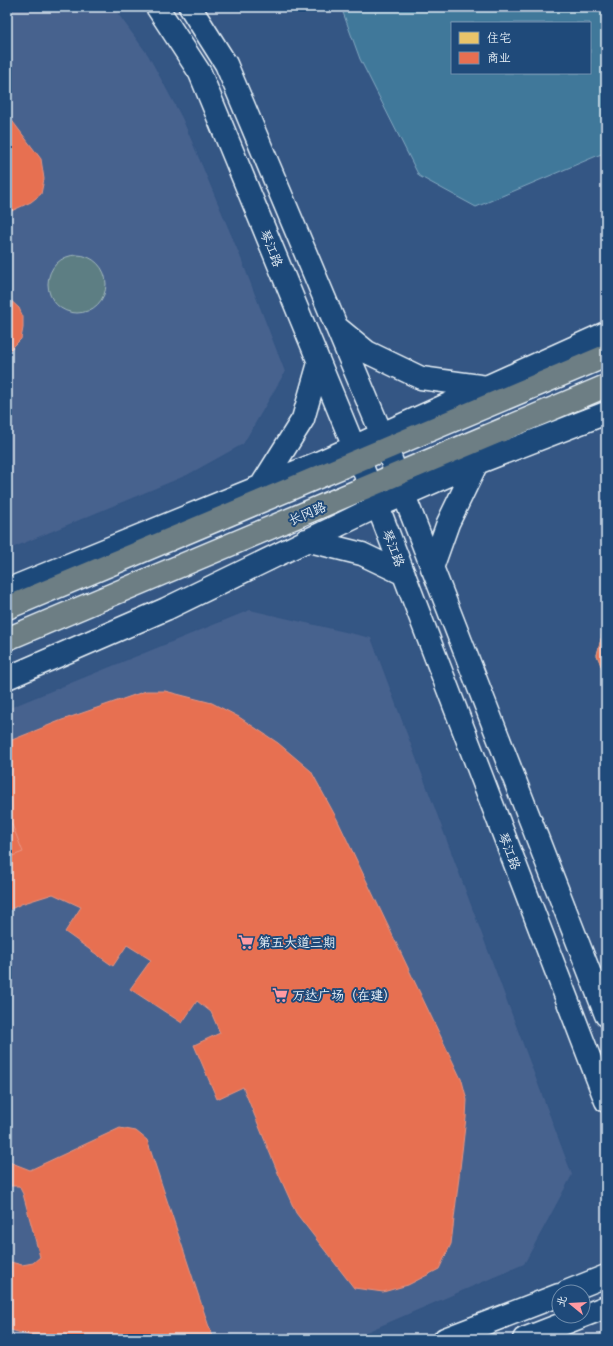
<svg xmlns="http://www.w3.org/2000/svg" width="613" height="1346" font-family="'Gochi Hand','LXGW WenKai TC',sans-serif">
  <style>
    .built { fill: #47628e }
    .green { fill: #5d7e83; stroke: #a2b8be }
    .water { fill: #40789a; stroke: #83a8c0; fill-rule: evenodd }
    .homes { fill: #e9c46a; stroke: #e9d295 }
    .shops { fill: #e76f51; stroke: #e79683 }
    .lines { fill: none; stroke-linecap: round; stroke-linejoin: round }
    .secondary-casing { stroke: #e8f1f8; stroke-width: 25 }
    .primary-casing { stroke: #e8f1f8; stroke-width: 25 }
    .secondary { stroke: #1f4a7a; stroke-width: 22 }
    .primary { stroke: #6d7e84; stroke-width: 22 }
    .labels { text-anchor: middle; stroke-width: 4; stroke-linejoin: round; paint-order: stroke }
    .street-label { font-size: 13px; fill: #e8f1f8; stroke: #1f4a7a }
    .poi-label { font-size: 13px; fill: #e8f1f8; stroke: #1f4a7a; text-anchor: start }
  </style>
  <rect width="100%" height="100%" fill="#345684"/>
  <filter id="ink" filterUnits="userSpaceOnUse"><feTurbulence type="fractalNoise" baseFrequency=".025" numOctaves="2"/><feDisplacementMap in="SourceGraphic" scale="8" xChannelSelector="R" yChannelSelector="G"/><feConvolveMatrix kernelMatrix="1 2 1 2 8 2 1 2 1" color-interpolation-filters="sRGB"/></filter>
  <g filter="url(#ink)">
    <path class="built" d="M7 7H113L148 55 182 118 240 256 285 372 243 444 187 475 7 550Z
      M250 610 371 638 572 1175 524 1264 350 1339H7V709Z"/>
    <path class="green" d="M48 284a29 29 0 1 1 58 0a29 29 0 1 1-58 0Z"/>
    <path class="water" d="M341 7H606V152L476 207 419 176 360 59ZM452 23H590V73H452Z"/>
    <path class="homes" d="M606 620V678L597 655Z
      M170 1297 186 1339H138L128 1313Z"/>
    <path class="shops" d="M7 114 41 159 44 179 41 194 31 202 7 213Z
      M7 297 19 308 23 317V328L21 339 7 353Z
      M606 620V678L597 655Z
      M146 691H165L212 703 239 717 278 743 311 771 337 819 462 1081 467 1100 466 1118 451 1244 439 1269 408 1285 383 1292 354 1288 296 1213 278 1173 243 1087 217 1099 194 1045 220 1033 211 1012 197 1001 182 1023 130 989 151 960 127 945 113 966 65 932 81 907 53 894 21 904 7 911V742L62 720Z
      M7 812 23 852 7 858Z
      M120 1128 136 1131 147 1140 213 1339H43L7 1329V1261L22 1265 33 1263 40 1257 23 1194 19 1186H7V1161L30 1170Z"/>
    <g class="lines">
      <defs>
        <path id="secondary" d="M157 7 200 73 370 486 606 1101
          M190 7 226 64 382 435 404 495 606 1015
          M339 329 367 352 421 378 487 387
          M261 486 303 419 319 363
          M306 540 362 554 404 574
          M432 568 448 523 477 463
          M7 590 318 463 606 333
          M7 678 166 609 378 506 477 463 606 413
          M566 1292 606 1276
          M583 1316 606 1307
          M445 1339 559 1295
          M524 1339 583 1316"/>
        <path id="primary" d="M7 608 606 356
          M7 639 606 386"/>
      </defs>
      <use href="#secondary" class="secondary-casing"/>
      <use href="#primary" class="primary-casing"/>
      <use href="#secondary" class="secondary"/>
      <use href="#primary" class="primary"/>
    </g>
  </g>
  <defs>
    <symbol id="supermarket-bare" viewBox="-9 -9 18 18"><path d="M-6-5.5h2.5l.6 2H6L4.5 2H-2.5L-4.4-4H-6ZM-1.5 3.2a1.3 1.3 0 1 0 .1 0ZM3 3.2a1.3 1.3 0 1 0 .1 0Z" fill="#ff9aa2" stroke="#1f4a7a" stroke-width="2.5" paint-order="stroke"/></symbol>
  </defs>
  <g fill-rule="evenodd">
    <use href="#supermarket-bare" x="235" y="931" width="22" height="22"/>
    <use href="#supermarket-bare" x="269" y="984" width="22" height="22"/>
  </g>
  <g class="labels">
    <g class="street-label">
      <text transform="translate(272 248) rotate(68)" y="5">琴江路</text>
      <text transform="translate(307 513) rotate(-23)" y="5">长冈路</text>
      <text transform="translate(394 548) rotate(69)" y="5">琴江路</text>
      <text transform="translate(510 851) rotate(69)" y="5">琴江路</text>
    </g>
    <g class="poi-label">
      <text x="258" y="947">第五大道三期</text>
      <text x="292" y="1000">万达广场（在建）</text>
    </g>
  </g>
  <rect width="613" height="1346" fill="none" stroke="#1f4a7a" stroke-width="24"/>
  <rect x="12" y="12" width="589" height="1322" fill="none" stroke="#e8f1f8" stroke-width="1.5" filter="url(#ink)"/>
  <rect x="451" y="22" width="140" height="52" fill="#1f4a7a" stroke="#6f8dac"/>
  <rect x="459" y="32" width="20" height="12" fill="#e9c46a" stroke="#6f8dac"/>
  <text x="487" y="42" font-size="12" fill="#e8f1f8">住宅</text>
  <rect x="459" y="52" width="20" height="12" fill="#e76f51" stroke="#6f8dac"/>
  <text x="487" y="62" font-size="12" fill="#e8f1f8">商业</text>
  <g transform="translate(571 1304) rotate(288)"><circle r="19" fill="#1f4a7a" stroke="#6f8dac"/>
  <path d="M0-3L7 15L0 10L-7 15Z" fill="#ff9aa2"/>
  <text y="-6" font-size="11" font-weight="bold" text-anchor="middle" fill="#e8f1f8">北</text>
  </g>
</svg>
